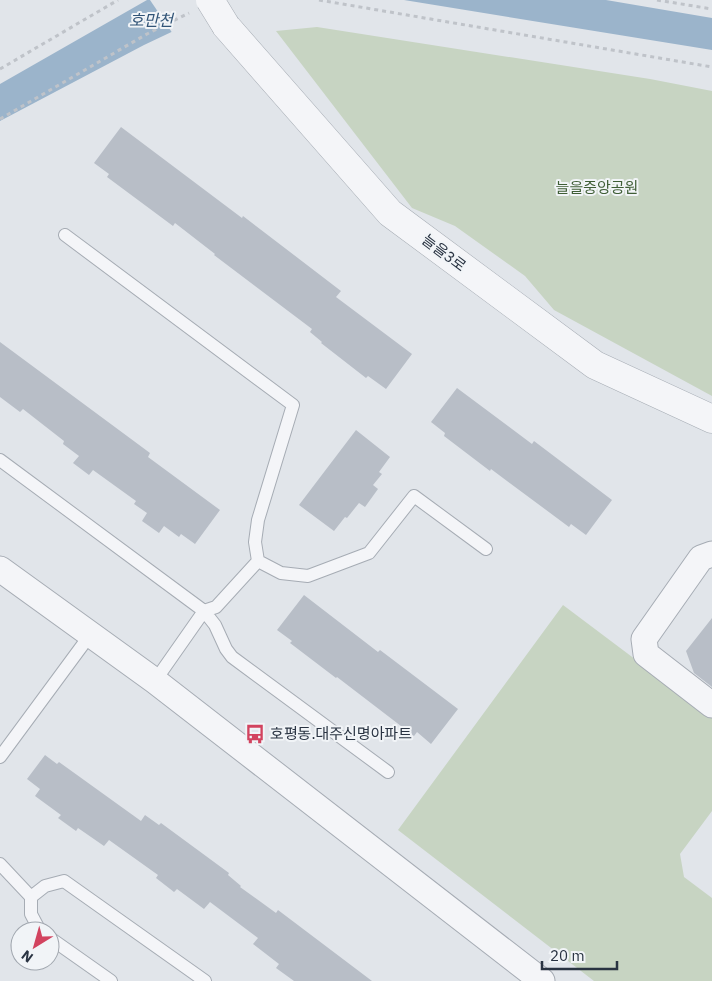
<svg xmlns="http://www.w3.org/2000/svg" width="712" height="981" font-family="'IBM Plex Sans','Noto Sans KR',sans-serif">
  <style>
    .green { fill: #c7d4c2 }
    .water { fill: #9bb4cb }
    .pier { fill: #e1e5ea }
    .building { fill: #b8bec7 }
    .lines { fill: none; stroke-linecap: round; stroke-linejoin: round }
    .service-casing { stroke: #a6acb4; stroke-width: 14 }
    .minor-casing { stroke: #a6acb4; stroke-width: 27 }
    .tertiary-casing { stroke: #a6acb4; stroke-width: 29 }
    .path { stroke: #bfc3c9; stroke-width: 3; stroke-dasharray: 4 4; stroke-linecap: butt }
    .service { stroke: #f4f5f8; stroke-width: 12 }
    .minor { stroke: #f4f5f8; stroke-width: 25 }
    .tertiary { stroke: #f4f5f8; stroke-width: 28 }
    .tertiary-bridge-casing { stroke: #a6acb4; stroke-width: 29; stroke-linecap: butt }
    .tertiary-bridge { stroke: #f4f5f8; stroke-width: 28 }
    .labels { text-anchor: middle; stroke-width: 4; stroke-linejoin: round; paint-order: stroke }
    .park-label { font-size: 15px; fill: #3f5e36; stroke: #f1f4f7 }
    .street-label { font-size: 15px; fill: #293342; stroke: #f1f4f7 }
    .poi-label { font-size: 15px; fill: #293342; stroke: #f1f4f7; text-anchor: start }
    .water-label { font-size: 16px; font-style: italic; fill: #315477; stroke: #f1f4f7 }
  </style>
  <rect width="100%" height="100%" fill="#e1e5ea"/>
  <path class="green" d="M317 27 650 79 712 91V396L554 310 525 276 455 226 412 208 276 31Z
    M563 605 712 717V811L680 854 684 877 712 898V981H594L398 830Z"/>
  <path class="water" d="M147 0H239L144 45 0 121V84Z
    M404 0H606L712 18V50Z"/>
  <path class="pier" d="M150 0H241L240 2 173 34Z"/>
  <path class="building" d="M121 127 242 218 243 216 341 291 336 297 412 354 386 389 368 376 366 378 321 343 322 342 310 332 312 329 214 255 215 254 175 223 173 226 107 177 109 174 94 163Z
    M0 342 150 453 148 457 220 510 195 544 181 534 179 537 164 526 159 533 142 521 147 513 134 504 136 501 93 470 89 475 73 463 79 456 63 444 64 441 23 409 20 412 0 397Z
    M457 388 532 444 534 441 612 500 586 535 571 524 569 527 491 469 490 471 444 436 445 433 431 422Z
    M356 430 390 457 379 472 382 474 373 485 378 489 365 507 359 503 347 518 345 517 334 531 299 505Z
    M304 595 378 652 380 650 458 709 431 744 417 732 414 736 337 677 336 678 290 643 292 641 277 630Z
    M712 618V687L694 673 686 651Z
    M45 755 57 764 59 762 141 821 145 815 159 825 161 823 229 873 228 875 241 886 240 887 276 913 278 910 372 981H294L276 968 279 964 253 944 258 938 210 902 204 909 177 889 174 892 156 878 158 875 109 840 104 846 78 828 76 831 58 818 61 815 35 796 40 789 27 779Z"/>
  <g class="lines">
    <defs>
      <path id="service" d="M65 235 293 405 258 520 255 542 258 561
        M0 460 204 611 215 625 226 649 232 657 388 772
        M155 681 204 611 216 607 258 561 281 573 308 576 369 553 414 496 486 549
        M0 757 90 635
        M0 864 31 897V914L40 931
        M31 897 45 886 64 881 205 981
        M50 938 111 981"/>
      <path id="minor" d="M712 554 701 558 644 639 646 654 712 705
        M0 569 155 681 542 981"/>
      <path id="tertiary" d="M226 26 390 213 595 365 712 419"/>
    </defs>
    <use href="#service" class="service-casing"/>
    <use href="#minor" class="minor-casing"/>
    <use href="#tertiary" class="tertiary-casing"/>
    <path class="path" d="M319 0 712 67
      M657 0 712 9
      M0 69 118 0
      M0 119 147 34 189 13"/>
    <use href="#service" class="service"/>
    <use href="#minor" class="minor"/>
    <use href="#tertiary" class="tertiary"/>
    <defs>
      <path id="tertiary-bridge" d="M210 0 226 26"/>
    </defs>
    <use href="#tertiary-bridge" class="tertiary-bridge-casing"/>
    <use href="#tertiary-bridge" class="tertiary-bridge"/>
  </g>
  <defs>
    <symbol id="bus-bare" viewBox="-9 -9 18 18"><path d="M-5-6H5V4H4V6H2V4H-2V6H-4V4H-5ZM-3.5-4V0h7V-4ZM-3.5 1.2v1.5H-2V1.2ZM2 1.2v1.5H3.5V1.2Z" fill="#d2435f" stroke="#f1f4f7" stroke-width="2.5" paint-order="stroke"/></symbol>
  </defs>
  <g fill-rule="evenodd">
    <use href="#bus-bare" x="241" y="720" width="28" height="28"/>
  </g>
  <g class="labels">
    <g class="park-label">
      <text x="597" y="193">늘을중앙공원</text>
    </g>
    <g class="street-label">
      <text transform="translate(444 253) rotate(37)" y="5">늘을3로</text>
    </g>
    <g class="poi-label">
      <text x="270" y="739">호평동.대주신명아파트</text>
    </g>
    <g class="water-label">
      <text x="151" y="26">호만천</text>
    </g>
  </g>
  <g transform="translate(35 946) rotate(217)"><circle r="24" fill="#f1f4f7" stroke="#a1a7af"/>
  <path d="M0-4L9 19L0 12L-9 19Z" fill="#d2435f"/>
  <text y="-8" font-size="14" font-weight="bold" text-anchor="middle" fill="#293342">N</text>
  </g>
  <path d="M542 961v8h75v-8" fill="none" stroke="#293342" stroke-width="2.5"/>
  <text x="550" y="961" font-size="15" fill="#293342" stroke="#f1f4f7" stroke-width="4" paint-order="stroke">20 m</text>
</svg>
